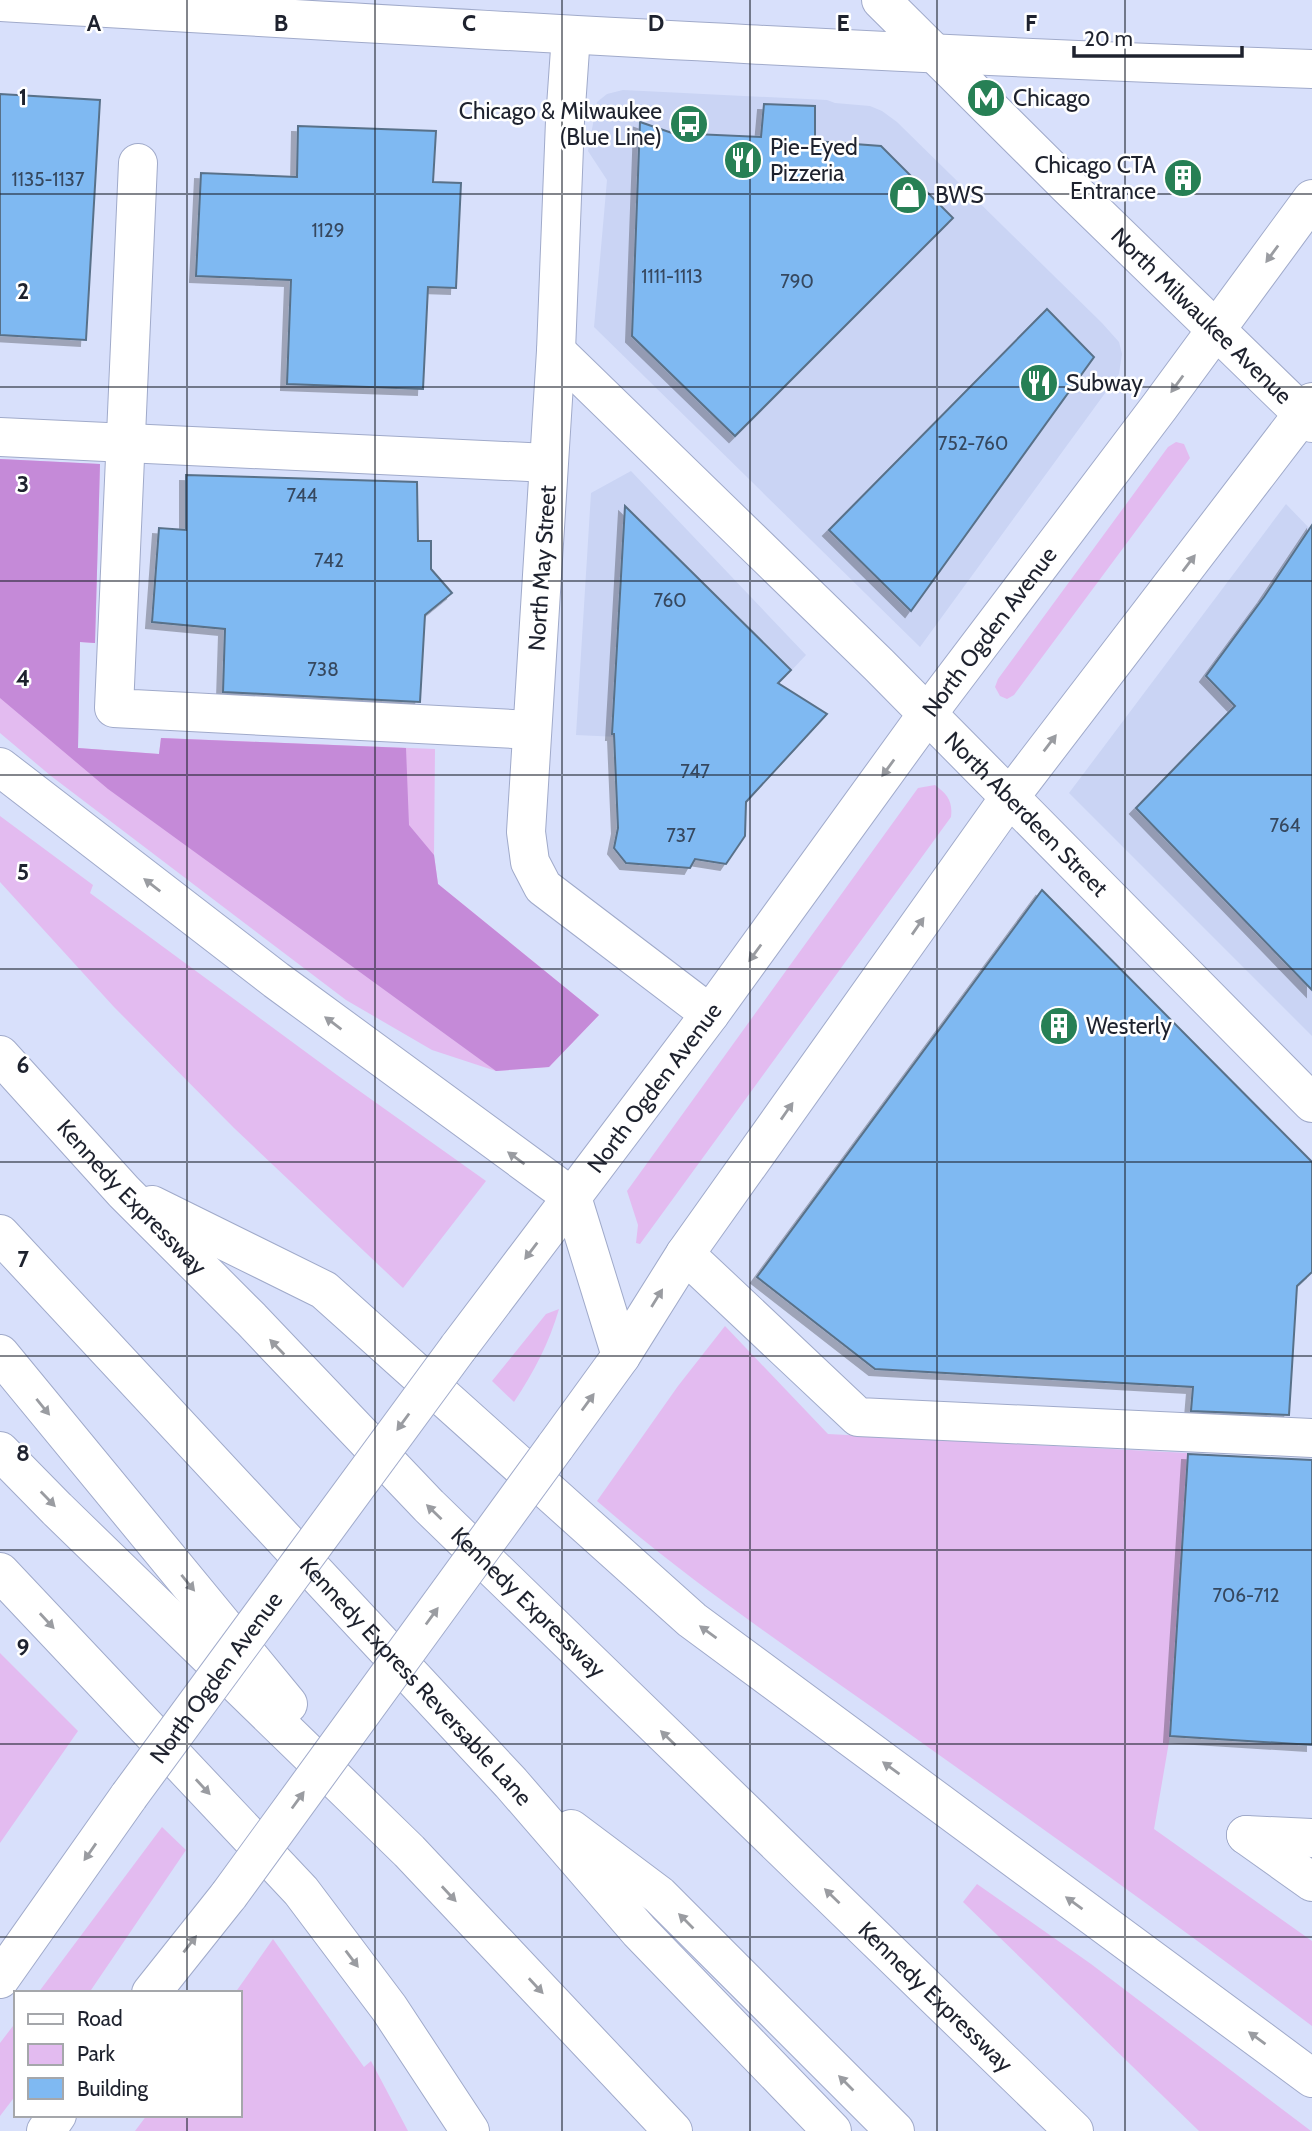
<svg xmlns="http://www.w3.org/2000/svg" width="1312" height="2131" font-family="Cabin,sans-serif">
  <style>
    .built { fill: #cad4f4 }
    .green { fill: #e3bbf0 }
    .forest { fill: #c58ad8 }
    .building { fill: #7fb9f2; stroke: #597189; stroke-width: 2; filter: url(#shadow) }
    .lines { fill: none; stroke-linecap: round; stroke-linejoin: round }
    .minor-casing { stroke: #a0aaca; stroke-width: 40 }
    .major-casing { stroke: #a0aaca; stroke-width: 40 }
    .highway-casing { stroke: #a0aaca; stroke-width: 40 }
    .minor { stroke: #fff; stroke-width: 38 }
    .major { stroke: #fff; stroke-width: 38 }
    .highway { stroke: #fff; stroke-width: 38 }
    .major-bridge-casing { stroke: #a0aaca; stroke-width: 40; stroke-linecap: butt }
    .major-bridge { stroke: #fff; stroke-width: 38 }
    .oneway { fill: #9a9ca1 }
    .grid { fill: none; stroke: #1e222e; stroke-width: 2; stroke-opacity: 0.55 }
    .labels { text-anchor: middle; stroke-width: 5; stroke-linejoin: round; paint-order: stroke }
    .number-label { font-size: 19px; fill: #36485f }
    .poi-label { font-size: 23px; fill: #1e222e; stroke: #fff; text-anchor: start }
    .street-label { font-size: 23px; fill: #1e222e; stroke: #fff }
    .grid-label { font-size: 23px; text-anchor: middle; font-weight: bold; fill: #1e222e; stroke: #fff; stroke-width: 5; stroke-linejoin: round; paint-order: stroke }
  </style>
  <defs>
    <filter id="shadow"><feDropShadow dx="-6" dy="6" stdDeviation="0" flood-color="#0004"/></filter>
  </defs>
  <rect width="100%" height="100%" fill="#d8e0fb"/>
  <path class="built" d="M623 90 827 100 835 103 870 106 882 111 897 122 1102 323 1119 342 1122 354 1119 374 920 647 594 327 607 180 588 151 597 102 607 94Z
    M631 471 806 655 724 742 576 735 591 493Z
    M1286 504 1312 531V1036L1069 793Z"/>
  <path class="green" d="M1176 442 1184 444 1190 458 1014 695 1007 699 1000 696 995 687 998 679 1168 447Z
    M0 459 100 464 95 643 80 642 78 748 159 754 161 738 435 749 434 855 438 884 599 1015 549 1067 496 1071 432 1050 346 1000 51 776 0 733Z
    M935 785C947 794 953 801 951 817L640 1244 636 1243 638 1225 627 1191 918 788Z
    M0 816 93 885 90 893 337 1075 486 1181 403 1288 234 1128 114 1007 0 882Z
    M559 1309C549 1343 534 1372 514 1402L492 1381 546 1314Z
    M725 1326 828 1434 1188 1453 1170 1736 1154 1829 1312 1941V2026C1169 1918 1022 1814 876 1710 781 1643 684 1577 597 1501L678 1386Z
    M0 1653 78 1731 0 1843Z
    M162 1827 186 1850 89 1993H38Z
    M977 1884 1091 1964 1311 2131H1199L963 1902Z
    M273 1939 364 2067 371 2061 408 2131H135L147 2115H240V1993H235Z
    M16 2022V2095L0 2116V2043Z"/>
  <path class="forest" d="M0 459 100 464 95 643 80 642 78 748 159 754 161 738 406 748 409 825 434 855 438 884 599 1015 549 1067 496 1071 108 789 0 698Z"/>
  <path class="building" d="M0 94 100 100 86 340 0 335Z
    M764 104 815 106V141L881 146 953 218 735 436 632 336 640 122 672 133 761 137Z
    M298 126 436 131 433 182 461 183 456 288 428 287 423 389 287 384 291 280 196 276 201 173 297 177Z
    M1047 309 1094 357 911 611 829 530Z
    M186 475 417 482 418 541H431V569L452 593 425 615 420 702 223 692 225 629 152 622 159 528 186 530Z
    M625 506 791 670 778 683 827 714 746 802 745 836 726 864 695 859 690 868 626 863 614 848 618 828 614 734H612Z
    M1312 525V990L1136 808 1235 706 1206 676 1264 597Z
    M1042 890 1312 1162V1272L1297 1286 1289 1415 1191 1411 1193 1387 875 1369 757 1277Z
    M1188 1454 1312 1460V1745L1170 1736Z"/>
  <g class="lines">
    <defs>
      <g id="minor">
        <path d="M571 35 565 121 556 351 526 832 530 862 543 887 710 1014"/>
        <path d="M138 163 114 708 532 730"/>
        <path id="s1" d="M556 351 879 665 1312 1103"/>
        <path d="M0 437 548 463"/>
        <path d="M685 1254 858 1417 1312 1438"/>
        <path d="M1246 1835 1312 1882"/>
        <path d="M1246 1835 1312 1838"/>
      </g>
      <g id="major">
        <path id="s2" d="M881 0 1067 185 1312 423"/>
        <path d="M0 2C437 27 874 54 1312 69"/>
        <path id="s3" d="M458 1348 710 1014 928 713 1160 406 1312 199"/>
        <path d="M555 1447 621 1356 685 1254 1009 798 1312 402"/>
        <path d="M0 1979 129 1796"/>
        <path d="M151 1993 229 1895"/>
        <path d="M46 2131 57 2115"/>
      </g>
      <g id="highway">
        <path d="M0 767 276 980 572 1197 621 1356"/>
        <path id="s4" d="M0 1055 124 1192 251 1319 429 1506 1074 2131"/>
        <path d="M152 1205 324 1290 692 1620 1312 2078"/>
        <path id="s5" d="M0 1234 511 1783 639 1931 832 2131"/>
        <path d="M0 1354 288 1704"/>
        <path d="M0 1451 57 1509 409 1851 673 2131"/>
        <path d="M0 1572 301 1891 389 2008 470 2131"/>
        <path d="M571 1829 659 1895 895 2131"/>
      </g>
    </defs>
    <use href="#minor" class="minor-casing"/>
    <use href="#major" class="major-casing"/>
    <use href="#highway" class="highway-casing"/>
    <use href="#minor" class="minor"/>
    <use href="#major" class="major"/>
    <use href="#highway" class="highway"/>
    <defs>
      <g id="major-bridge">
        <path id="s6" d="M129 1796 458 1348"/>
        <path d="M229 1895 555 1447"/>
      </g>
    </defs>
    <use href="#major-bridge" class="major-bridge-casing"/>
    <use href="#major-bridge" class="major-bridge"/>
  </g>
  <defs><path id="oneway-solid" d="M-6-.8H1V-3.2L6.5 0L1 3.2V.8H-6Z" transform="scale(1.75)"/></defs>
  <g class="oneway">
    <use href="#oneway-solid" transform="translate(1272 254) rotate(126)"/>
    <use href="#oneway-solid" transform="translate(1177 384) rotate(126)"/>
    <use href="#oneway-solid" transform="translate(1189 563) rotate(-53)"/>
    <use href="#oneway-solid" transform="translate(1050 743) rotate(-53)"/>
    <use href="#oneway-solid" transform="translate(888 768) rotate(126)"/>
    <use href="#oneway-solid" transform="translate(152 885) rotate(-142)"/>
    <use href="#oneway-solid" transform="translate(918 926) rotate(-55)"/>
    <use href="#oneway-solid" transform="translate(755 953) rotate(126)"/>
    <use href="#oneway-solid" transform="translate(333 1023) rotate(-143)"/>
    <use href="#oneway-solid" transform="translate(787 1111) rotate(-55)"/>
    <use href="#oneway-solid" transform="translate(516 1158) rotate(-144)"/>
    <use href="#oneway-solid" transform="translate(531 1251) rotate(127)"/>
    <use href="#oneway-solid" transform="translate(657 1298) rotate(-58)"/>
    <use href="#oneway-solid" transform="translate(277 1347) rotate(-134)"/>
    <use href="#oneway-solid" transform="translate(588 1402) rotate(-54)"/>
    <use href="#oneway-solid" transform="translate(43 1407) rotate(51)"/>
    <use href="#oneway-solid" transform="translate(403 1422) rotate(126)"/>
    <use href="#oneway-solid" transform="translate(48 1499) rotate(46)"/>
    <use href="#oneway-solid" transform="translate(434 1512) rotate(-136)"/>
    <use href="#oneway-solid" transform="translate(188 1583) rotate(51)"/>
    <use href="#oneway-solid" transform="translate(432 1616) rotate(-54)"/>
    <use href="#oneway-solid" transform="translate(47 1621) rotate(47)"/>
    <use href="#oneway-solid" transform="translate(708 1632) rotate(-144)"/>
    <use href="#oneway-solid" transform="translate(668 1738) rotate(-136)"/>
    <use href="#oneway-solid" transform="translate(891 1768) rotate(-144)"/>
    <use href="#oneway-solid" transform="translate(203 1787) rotate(47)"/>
    <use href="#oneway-solid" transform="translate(298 1800) rotate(-54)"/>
    <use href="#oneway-solid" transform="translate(90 1852) rotate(125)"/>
    <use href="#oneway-solid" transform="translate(449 1894) rotate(47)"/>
    <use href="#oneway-solid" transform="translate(832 1896) rotate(-136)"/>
    <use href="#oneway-solid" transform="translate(1074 1903) rotate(-144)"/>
    <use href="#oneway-solid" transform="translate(686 1921) rotate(-135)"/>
    <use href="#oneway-solid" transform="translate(190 1944) rotate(-52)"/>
    <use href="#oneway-solid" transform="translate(352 1959) rotate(53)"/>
    <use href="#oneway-solid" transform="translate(536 1986) rotate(47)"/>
    <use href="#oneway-solid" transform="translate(1257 2038) rotate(-144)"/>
    <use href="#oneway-solid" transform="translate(846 2083) rotate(-135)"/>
  </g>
  <path class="grid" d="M187 0V1993M375 0V2131M562 0V2131M750 0V2131M937 0V2131M1125 0V2131M0 194H1312M0 387H1312M0 581H1312M0 775H1312M0 969H1312M0 1162H1312M0 1356H1312M0 1550H1312M0 1744H1312M0 1937H1312M187 2115V2131"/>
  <defs>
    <symbol id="metro-disc" viewBox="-11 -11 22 22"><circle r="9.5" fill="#278055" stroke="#fff"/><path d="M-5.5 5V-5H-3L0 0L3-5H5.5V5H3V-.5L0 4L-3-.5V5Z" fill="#fff"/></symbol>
    <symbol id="bus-disc" viewBox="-11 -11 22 22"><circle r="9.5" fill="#278055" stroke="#fff"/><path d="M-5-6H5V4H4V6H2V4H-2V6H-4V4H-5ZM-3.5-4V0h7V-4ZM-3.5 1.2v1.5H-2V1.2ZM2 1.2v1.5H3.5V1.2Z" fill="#fff"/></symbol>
    <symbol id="restaurant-disc" viewBox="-11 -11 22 22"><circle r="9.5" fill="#278055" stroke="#fff"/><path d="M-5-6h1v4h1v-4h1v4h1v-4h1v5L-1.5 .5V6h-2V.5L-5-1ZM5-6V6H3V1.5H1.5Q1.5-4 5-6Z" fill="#fff"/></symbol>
    <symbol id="building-disc" viewBox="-11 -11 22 22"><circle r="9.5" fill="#278055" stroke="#fff"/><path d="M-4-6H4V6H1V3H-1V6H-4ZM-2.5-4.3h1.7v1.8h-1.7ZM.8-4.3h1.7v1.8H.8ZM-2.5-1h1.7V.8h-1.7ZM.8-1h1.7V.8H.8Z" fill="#fff"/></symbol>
    <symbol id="shop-disc" viewBox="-11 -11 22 22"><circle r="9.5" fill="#278055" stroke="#fff"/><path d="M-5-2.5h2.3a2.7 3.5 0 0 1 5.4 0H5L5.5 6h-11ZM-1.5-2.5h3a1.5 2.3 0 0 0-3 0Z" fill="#fff"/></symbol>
  </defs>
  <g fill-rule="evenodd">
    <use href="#metro-disc" x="964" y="76" width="44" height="44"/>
    <use href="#bus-disc" x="667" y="102" width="44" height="44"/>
    <use href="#restaurant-disc" x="721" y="138" width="44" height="44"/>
    <use href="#building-disc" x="1161" y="156" width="44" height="44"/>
    <use href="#shop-disc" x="886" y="173" width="44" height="44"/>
    <use href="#restaurant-disc" x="1017" y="361" width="44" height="44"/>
    <use href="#building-disc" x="1037" y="1004" width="44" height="44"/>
  </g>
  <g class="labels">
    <g class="number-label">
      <text x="48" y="186">1135-1137</text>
      <text x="328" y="237">1129</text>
      <text x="672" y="283">1111-1113</text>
      <text x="797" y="288">790</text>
      <text x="973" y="450">752-760</text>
      <text x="302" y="502">744</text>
      <text x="329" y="567">742</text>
      <text x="670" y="607">760</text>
      <text x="323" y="676">738</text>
      <text x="695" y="778">747</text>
      <text x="1285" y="832">764</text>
      <text x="681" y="842">737</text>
      <text x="1246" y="1602">706-712</text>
    </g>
    <g class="poi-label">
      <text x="1013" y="106">Chicago</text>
      <text x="662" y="119" text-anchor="end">Chicago &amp; Milwaukee<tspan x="662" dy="26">(Blue Line)</tspan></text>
      <text x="770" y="155">Pie-Eyed<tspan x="770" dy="26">Pizzeria</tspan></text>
      <text x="1156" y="173" text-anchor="end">Chicago CTA<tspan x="1156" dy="26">Entrance</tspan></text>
      <text x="935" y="203">BWS</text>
      <text x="1066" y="391">Subway</text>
      <text x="1086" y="1034">Westerly</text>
    </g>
    <g class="street-label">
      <text dy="8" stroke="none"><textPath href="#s2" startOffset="450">North Milwaukee Avenue</textPath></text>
      <text transform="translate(542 568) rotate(-86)" y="8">North May Street</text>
      <text dy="8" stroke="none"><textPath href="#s3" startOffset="892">North Ogden Avenue</textPath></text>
      <text dy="8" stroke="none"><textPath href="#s1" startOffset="660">North Aberdeen Street</textPath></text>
      <text dy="8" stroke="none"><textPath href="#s3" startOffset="326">North Ogden Avenue</textPath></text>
      <text dy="8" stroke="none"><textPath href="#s4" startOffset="194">Kennedy Expressway</textPath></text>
      <text dy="8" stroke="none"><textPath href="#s4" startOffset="761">Kennedy Expressway</textPath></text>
      <text dy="8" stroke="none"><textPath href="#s6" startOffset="147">North Ogden Avenue</textPath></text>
      <text dy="8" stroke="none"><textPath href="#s5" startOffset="611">Kennedy Express Reversable Lane</textPath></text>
      <text dy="8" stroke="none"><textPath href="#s4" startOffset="1328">Kennedy Expressway</textPath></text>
    </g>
  </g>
  <g class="grid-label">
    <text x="94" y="31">A</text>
    <text x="281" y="31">B</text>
    <text x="469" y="31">C</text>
    <text x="656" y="31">D</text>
    <text x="843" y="31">E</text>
    <text x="1031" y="31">F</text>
    <text x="23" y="105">1</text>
    <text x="23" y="299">2</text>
    <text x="23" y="492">3</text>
    <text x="23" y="686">4</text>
    <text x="23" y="880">5</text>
    <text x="23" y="1073">6</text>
    <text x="23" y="1267">7</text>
    <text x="23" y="1461">8</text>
    <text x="23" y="1655">9</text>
  </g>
  <rect x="14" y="1991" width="228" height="126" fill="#ffffff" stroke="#a5a7ab" stroke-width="2"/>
  <rect x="28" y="2014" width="35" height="10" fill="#ffffff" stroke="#a5a7ab" stroke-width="2"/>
  <text x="77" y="2026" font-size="21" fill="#1e222e">Road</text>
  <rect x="28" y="2044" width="35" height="21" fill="#e3bbf0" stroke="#a5a7ab" stroke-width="2"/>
  <text x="77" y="2061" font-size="21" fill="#1e222e">Park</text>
  <rect x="28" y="2078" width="35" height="21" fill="#7fb9f2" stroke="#a5a7ab" stroke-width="2"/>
  <text x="77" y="2096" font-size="21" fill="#1e222e">Building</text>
  <path d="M1074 46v10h168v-10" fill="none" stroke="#1e222e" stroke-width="3.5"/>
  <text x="1084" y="46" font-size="21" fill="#1e222e" stroke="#ffffff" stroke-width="5" paint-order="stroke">20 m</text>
</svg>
